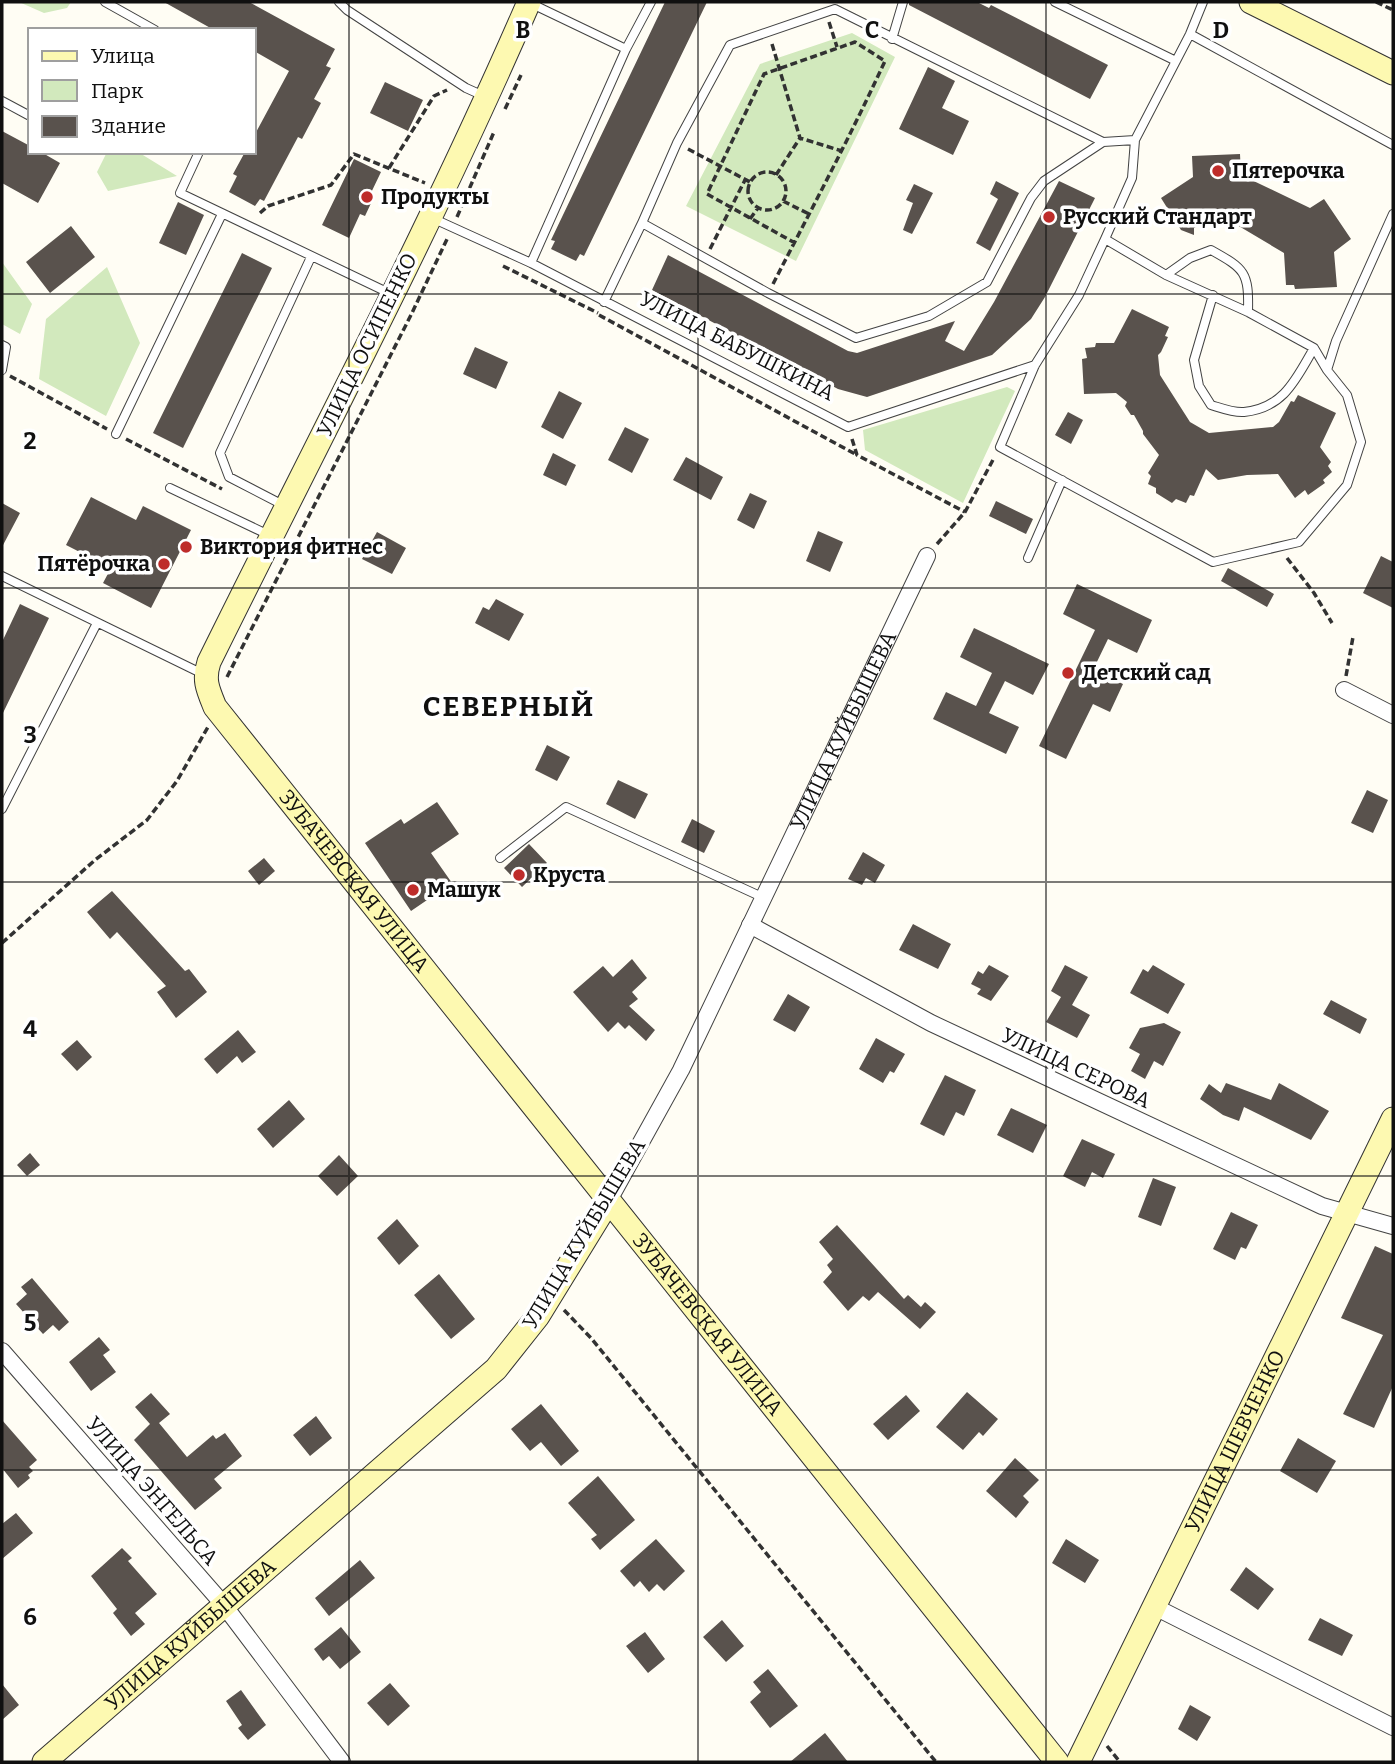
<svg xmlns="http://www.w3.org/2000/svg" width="1395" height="1764" font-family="Bitter,serif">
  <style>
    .green { fill: #d2e9bd }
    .building { fill: #59524d }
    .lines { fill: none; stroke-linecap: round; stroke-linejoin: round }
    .lane-casing { stroke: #434343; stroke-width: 10 }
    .street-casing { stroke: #434343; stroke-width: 18 }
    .secondary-casing { stroke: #323232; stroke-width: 25 }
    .path { stroke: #323232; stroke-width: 3.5; stroke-dasharray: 7 3.5; stroke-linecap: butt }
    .lane { stroke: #fff; stroke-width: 8 }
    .street { stroke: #fff; stroke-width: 16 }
    .secondary { stroke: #fdf9b1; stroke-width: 23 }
    .grid { fill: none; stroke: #101010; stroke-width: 2; stroke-opacity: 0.55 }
    .poi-dot { fill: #be2c2a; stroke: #fff; stroke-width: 2.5 }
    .labels { text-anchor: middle; stroke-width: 7; stroke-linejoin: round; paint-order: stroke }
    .poi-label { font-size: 21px; font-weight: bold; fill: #101010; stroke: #fff; text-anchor: start }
    .street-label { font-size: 21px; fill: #101010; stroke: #fff }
    .district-label { font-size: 28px; font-weight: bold; letter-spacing: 2px; fill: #101010; stroke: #fff }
    .grid-label { font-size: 23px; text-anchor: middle; font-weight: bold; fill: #101010; stroke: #fff; stroke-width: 7; stroke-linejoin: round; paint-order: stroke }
  </style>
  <rect width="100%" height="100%" fill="#fffdf4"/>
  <path class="green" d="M19 2H71L67 8 44 13Z
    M852 33 895 57 796 261 686 206 760 64Z
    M107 152H138L177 176 108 191 97 172Z
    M2 262 32 304 20 334 2 324Z
    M107 267 140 343 106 416 39 379 46 319Z
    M1007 387 1015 391 963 503 865 450 863 430Z"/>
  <path class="building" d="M164 2H249L335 49 326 66 331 68 314 99 321 103 302 139 298 137 264 201 260 199 255 206 229 192 237 176 233 174 245 152H254V136L289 71 254 51V30H214Z
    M665 2H707L584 256 580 254 576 261 551 249 555 241 551 240Z
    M909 2H977L989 8 991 5 1108 65 1090 99 909 5Z
    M928 67 955 81 942 108 969 121 953 155 899 129Z
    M385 82 423 100 408 131 370 113Z
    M2 131 30 146V152H41L60 163 38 203 2 183Z
    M1240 154 1241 175 1310 208 1324 199 1351 239 1334 252 1337 287 1295 289 1294 285H1286L1284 253 1237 225 1235 226 1223 219H1209L1194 228V235L1181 230 1161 198 1193 177 1192 156Z
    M354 159 381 172 369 197 373 199 365 216 360 214 349 238 322 225Z
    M996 181 1019 193 990 251 976 243 998 199 990 194Z
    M1059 181 1095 198 1045 297 1031 319 992 355 867 397 838 389 652 290 668 255 848 351 857 353 955 321 945 341 964 351 994 302Z
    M914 184 933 193 912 234 903 230 913 203 906 200Z
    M178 202 204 215 186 255 159 243Z
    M71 226 95 257 50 293 26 262Z
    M242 253 272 268 183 448 153 433Z
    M1132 309 1169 327 1165 336 1168 337 1161 352 1158 355 1160 375 1190 422 1209 433 1273 427 1279 422 1291 401 1294 402 1298 395 1336 413 1320 447 1331 462 1328 466 1332 472 1323 480 1325 483 1308 495 1305 490 1295 498 1278 474 1247 475 1218 480 1206 469 1194 496 1190 495 1186 503 1176 499 1172 503 1156 493V488L1148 484 1151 476 1148 473 1159 455 1143 434V431L1134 415H1131L1125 406 1127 402 1116 393 1084 394 1082 359 1087 358 1085 348 1095 347 1096 343H1114Z
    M475 347 508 362 496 389 463 374Z
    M559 391 582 403 563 439 541 427Z
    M1068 412 1083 420 1071 444 1055 435Z
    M625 427 649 439 632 473 608 460Z
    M553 453 576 465 566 486 543 475Z
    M686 457 723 477 711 500 673 480Z
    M750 493 767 501 754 529 737 520Z
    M91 497 136 520 143 506 191 530 151 608 103 583 111 568 66 545Z
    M996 501 1033 519 1026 534 989 516Z
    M2 503 20 513 2 547Z
    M818 531 843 542 830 572 806 561Z
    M377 532 406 548 392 574 362 559Z
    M1381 556 1393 562V608L1363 593Z
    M1228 568 1274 594 1267 607 1221 581Z
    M1077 584 1152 620 1137 653 1108 639 1093 670 1123 684 1110 712 1093 704 1066 759 1039 746 1095 630 1063 614Z
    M496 599 524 614 509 641 475 623 483 607 489 610Z
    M20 604 49 618 2 715V642Z
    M974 628 1049 664 1033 695 1005 681 989 713 1019 727 1006 754 933 719 946 692 976 706 992 673 960 657Z
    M547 745 570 757 557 781 535 770Z
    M618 780 648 794 635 819 606 804Z
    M1367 790 1388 800 1373 833 1351 823Z
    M437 802 459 834 431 853 452 883 411 911 365 843 401 819 404 824Z
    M692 819 715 831 704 853 681 842Z
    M529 844 547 863 522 887 504 868Z
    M863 852 885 865 875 883 866 878 862 885 848 879Z
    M264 858 275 871 259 885 248 871Z
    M112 891 185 971 189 969 207 992 176 1018 157 992 166 986 117 932 110 939 87 912Z
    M913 924 951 944 938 969 899 950Z
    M632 959 647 978 632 992 638 999 629 1006 655 1030 646 1041 629 1025 625 1029 618 1022 608 1032 573 992 603 966 613 977Z
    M989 965 1009 976 991 1001 977 994 981 989 971 984 978 971 983 974Z
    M1065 965 1088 977 1072 1005 1090 1015 1077 1038 1046 1022 1061 997 1051 991Z
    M1153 965 1185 984 1168 1014 1130 993 1143 969 1148 972Z
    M788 994 810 1007 795 1032 773 1020Z
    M1331 1000 1367 1019 1360 1034 1323 1014Z
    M1164 1023 1181 1032 1163 1066 1154 1061 1145 1079 1131 1071 1140 1054 1129 1048 1140 1028Z
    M238 1030 256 1052 242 1063 237 1056 217 1074 204 1059Z
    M876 1038 905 1054 894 1073 890 1071 883 1083 859 1069Z
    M77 1040 92 1057 77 1071 61 1054Z
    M945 1075 976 1090 964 1116 956 1112 944 1136 920 1124Z
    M1226 1083 1271 1100 1279 1083 1329 1111 1311 1140 1244 1107 1239 1121 1223 1115 1200 1099 1209 1084 1221 1093Z
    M289 1100 305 1119 273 1148 257 1129Z
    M1011 1108 1047 1125 1033 1153 997 1135Z
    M1082 1139 1115 1154 1103 1178 1092 1172 1085 1187 1063 1176Z
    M30 1153 40 1165 27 1176 17 1165Z
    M339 1155 358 1176 337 1196 318 1176Z
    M1153 1178 1176 1187 1161 1226 1138 1217Z
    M1231 1212 1258 1225 1246 1249 1241 1247 1235 1260 1213 1249Z
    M397 1219 419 1246 399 1265 377 1238Z
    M837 1225 904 1299 908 1295 921 1307 925 1302 936 1312 920 1329 878 1292 869 1301 863 1296 848 1311 823 1282 832 1272 827 1265 833 1259 819 1242Z
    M1375 1246 1393 1254V1386L1374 1428 1343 1414 1383 1335 1341 1318Z
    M439 1274 475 1319 451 1339 414 1295Z
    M32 1278 69 1322 59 1331 53 1325 43 1334 16 1304 27 1294 21 1287Z
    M99 1337 110 1350 103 1355 116 1372 91 1391 69 1362Z
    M967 1392 998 1419 983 1436 979 1432 963 1450 936 1427Z
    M151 1393 170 1414 159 1423 187 1457 213 1435 216 1439 225 1433 242 1456 214 1479 222 1488 195 1510 134 1440 150 1424 135 1407Z
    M906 1395 920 1411 888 1440 873 1424Z
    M541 1404 579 1451 561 1466 541 1442 530 1451 511 1429Z
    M316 1416 332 1438 310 1456 293 1435Z
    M2 1420 37 1460 29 1467 33 1471 28 1475 30 1478 18 1488 2 1468Z
    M1298 1438 1336 1461 1317 1493 1280 1471Z
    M1015 1458 1039 1480 1023 1496 1029 1502 1016 1518 986 1491Z
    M598 1476 635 1520 600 1550 591 1539 597 1535 568 1503Z
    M16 1513 33 1533 2 1559V1524Z
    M656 1539 685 1571 664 1591 657 1584 649 1592 640 1581 634 1587 620 1571Z
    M1066 1539 1099 1560 1085 1583 1052 1563Z
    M122 1548 132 1558 128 1561 157 1594 135 1613 145 1624 131 1636 113 1613 117 1609 91 1576Z
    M360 1560 375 1578 329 1616 315 1598Z
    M1246 1567 1274 1589 1258 1610 1230 1590Z
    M1320 1618 1353 1635 1342 1656 1308 1640Z
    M722 1620 744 1646 726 1662 703 1637Z
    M341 1627 361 1652 340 1669 329 1656 323 1661 314 1649Z
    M645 1632 665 1659 648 1673 626 1646Z
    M768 1669 798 1706 770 1728 750 1702 761 1692 753 1682Z
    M390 1683 410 1706 388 1726 367 1703Z
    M2 1684 19 1705 2 1720Z
    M241 1690 266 1725 248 1740 238 1728 242 1725 226 1701Z
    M1190 1705 1211 1717 1197 1741 1178 1729Z
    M825 1733 848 1762H790Z"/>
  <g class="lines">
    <defs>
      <path id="lane" d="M105 2 155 30
        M339 2 347 10 466 88 486 97
        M1055 2 1176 61
        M1203 2 1190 34 1135 140 1132 178 1105 239 1079 295 1035 365 1000 447 1213 562 1299 542 1347 485 1361 442 1347 395 1327 370
        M1190 34 1393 145
        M892 39 903 2
        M626 49 651 2
        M2 101 30 116
        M1103 142 835 9 730 45 677 143 642 223 768 293 856 338 929 316 987 282 1031 198 1044 181 1103 142 1135 140
        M199 152 180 193 389 293
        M432 218 531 263 848 427 1035 365
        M1105 239 1166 275 1248 312 1314 348 1327 370 1336 341 1393 214
        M531 263 626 49 532 4
        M1166 275 1190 258 1211 250C1245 269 1249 272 1248 312
        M1213 295 1194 360 1199 386 1211 405C1221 408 1234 413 1244 412 1284 408 1296 379 1314 348
        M604 302 642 223
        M2 345 6 347 2 370
        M116 434 222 214
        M170 488 271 536
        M285 506 229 477 220 453 311 257
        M1028 558 1062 480
        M2 576 205 675
        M2 809 97 623
        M500 858 566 807 762 897"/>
      <g id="street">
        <path d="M1344 690 1393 715"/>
        <path d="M750 925 931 1023 1322 1206 1393 1226"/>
        <path id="s1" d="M608 1202 681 1070 927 556"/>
        <path d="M2 1351 223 1604 342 1762"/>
        <path d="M1155 1607 1393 1727"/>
      </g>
      <g id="secondary">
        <path id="s2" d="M529 2C432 226 317 443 209 662 203 680 208 690 215 707L1057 1762"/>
        <path d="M1251 2 1393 73"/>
        <path id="s3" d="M44 1762 496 1369 538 1316 608 1202"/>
        <path id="s4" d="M1078 1762 1393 1119"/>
      </g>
    </defs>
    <use href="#lane" class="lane-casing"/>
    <use href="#street" class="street-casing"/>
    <use href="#secondary" class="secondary-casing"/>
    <path class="path" d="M1376 2 1393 10
      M829 22 837 47
      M772 44 800 138 842 151
      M505 109 521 75
      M688 149 750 182
      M389 168 434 96 447 90
      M748 191a19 19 0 1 1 38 0a19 19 0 1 1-38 0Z
      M776 175 800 138
      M783 201 809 214
      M260 213 268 206 331 185 354 154 425 183
      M457 217 494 132
      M750 219 758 208
      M710 249 745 180
      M503 266 598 313
      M773 284C811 210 850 137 885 61L855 42 764 74 707 194 795 243
      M599 315 857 455
      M10 376 107 429
      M126 439 222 489
      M852 439 857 455 965 512
      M937 544 965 512 994 458
      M1287 558 1314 593 1332 623
      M1346 676 1353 637
      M227 677 411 315 448 237
      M2 943 95 860 147 820 177 781 208 727
      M564 1310 591 1338 936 1762
      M1107 1746 1120 1762"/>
    <use href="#lane" class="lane"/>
    <use href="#street" class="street"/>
    <use href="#secondary" class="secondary"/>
  </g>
  <path class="grid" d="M349 2V1762M698 2V1762M1046 2V1762M2 294H1393M2 588H1393M2 882H1393M2 1176H1393M2 1470H1393"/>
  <g class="poi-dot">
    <circle cx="1218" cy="171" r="7"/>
    <circle cx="367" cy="197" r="7"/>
    <circle cx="1049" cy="217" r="7"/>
    <circle cx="186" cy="547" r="7"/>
    <circle cx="164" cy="564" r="7"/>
    <circle cx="1068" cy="673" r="7"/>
    <circle cx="519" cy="875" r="7"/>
    <circle cx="413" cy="890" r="7"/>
  </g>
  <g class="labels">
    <g class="poi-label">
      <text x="1232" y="178">Пятерочка</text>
      <text x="381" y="204">Продукты</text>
      <text x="1063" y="224">Русский Стандарт</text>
      <text x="200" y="554">Виктория фитнес</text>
      <text x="150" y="571" text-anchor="end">Пятёрочка</text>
      <text x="1082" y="680">Детский сад</text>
      <text x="533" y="882">Круста</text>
      <text x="427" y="897">Машук</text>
    </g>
    <g class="street-label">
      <text transform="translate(367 345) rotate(-64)" y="7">УЛИЦА ОСИПЕНКО</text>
      <text transform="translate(737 346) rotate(27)" y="7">УЛИЦА БАБУШКИНА</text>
      <text dy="7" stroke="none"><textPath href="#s1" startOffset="527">УЛИЦА КУЙБЫШЕВА</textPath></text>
      <text dy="7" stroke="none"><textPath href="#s2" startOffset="1003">ЗУБАЧЕВСКАЯ УЛИЦА</textPath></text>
      <text transform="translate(1076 1068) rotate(25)" y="7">УЛИЦА СЕРОВА</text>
      <text transform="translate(584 1234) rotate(-59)" y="7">УЛИЦА КУЙБЫШЕВА</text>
      <text dy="7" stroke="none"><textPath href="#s2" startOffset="1570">ЗУБАЧЕВСКАЯ УЛИЦА</textPath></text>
      <text dy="7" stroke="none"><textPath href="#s4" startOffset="357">УЛИЦА ШЕВЧЕНКО</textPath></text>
      <text transform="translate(152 1491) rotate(49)" y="7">УЛИЦА ЭНГЕЛЬСА</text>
      <text dy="7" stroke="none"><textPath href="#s3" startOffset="194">УЛИЦА КУЙБЫШЕВА</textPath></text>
    </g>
    <g class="district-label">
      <text x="509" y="716">СЕВЕРНЫЙ</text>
    </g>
  </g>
  <g class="grid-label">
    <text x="523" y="38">B</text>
    <text x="872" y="38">C</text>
    <text x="1221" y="38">D</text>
    <text x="30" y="449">2</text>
    <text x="30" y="743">3</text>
    <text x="30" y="1037">4</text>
    <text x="30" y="1331">5</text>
    <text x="30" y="1625">6</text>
  </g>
  <rect width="1395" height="1764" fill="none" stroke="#101010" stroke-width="7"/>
  <rect x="28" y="28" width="228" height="126" fill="#ffffff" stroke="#9f9f9f" stroke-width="2"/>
  <rect x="42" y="51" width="35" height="10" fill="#fdf9b1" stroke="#9f9f9f" stroke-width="2"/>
  <text x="91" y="63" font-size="21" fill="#101010">Улица</text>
  <rect x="42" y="80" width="35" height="21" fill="#d2e9bd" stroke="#9f9f9f" stroke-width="2"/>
  <text x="91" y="98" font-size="21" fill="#101010">Парк</text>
  <rect x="42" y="116" width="35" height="21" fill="#59524d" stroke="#9f9f9f" stroke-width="2"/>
  <text x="91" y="133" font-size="21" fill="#101010">Здание</text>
</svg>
